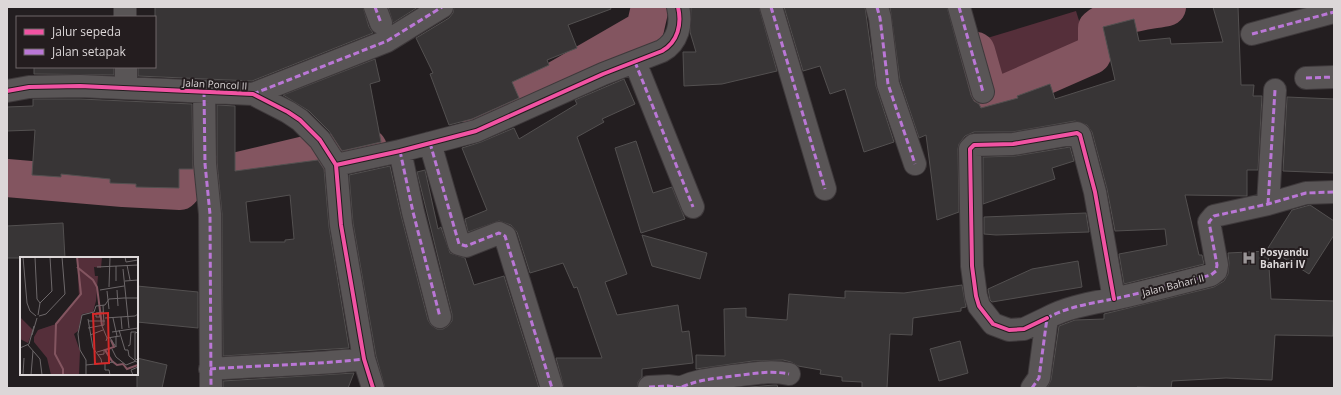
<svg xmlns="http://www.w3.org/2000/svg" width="1341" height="395" font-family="'Open Sans',sans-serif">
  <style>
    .green { fill: #552f3a }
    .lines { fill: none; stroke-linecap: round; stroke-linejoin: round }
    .river { stroke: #835560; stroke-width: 38 }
    .building { fill: #383536; stroke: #535050; fill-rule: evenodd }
    .minor-casing { stroke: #3e393b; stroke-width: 24 }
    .minor { stroke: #595556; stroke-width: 22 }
    .quiet { stroke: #ba77d6; stroke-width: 3; stroke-dasharray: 6 3; stroke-linecap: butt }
    .cycleway-casing { stroke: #241d1f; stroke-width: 6 }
    .cycleway { stroke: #f153a3; stroke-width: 4 }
    .labels { text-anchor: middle; stroke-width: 4; stroke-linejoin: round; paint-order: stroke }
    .street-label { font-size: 10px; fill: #dcd7d8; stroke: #241d1f }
    .poi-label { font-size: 10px; font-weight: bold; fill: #dcd7d8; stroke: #241d1f; text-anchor: start }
    .inset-river { fill: none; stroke: #835560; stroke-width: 2 }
    .inset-road { fill: none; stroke: #6d686a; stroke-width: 1 }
    .view { fill: #d62828; fill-opacity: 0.15; stroke: #d62828; stroke-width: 2 }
    .inset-edge { fill: none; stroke: #dcd7d8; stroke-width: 2 }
  </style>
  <rect width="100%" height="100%" fill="#231e20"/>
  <path class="green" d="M1076 11 1088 49 995 77 984 39Z"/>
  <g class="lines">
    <path class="river" d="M976 51 990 100 1092 55 1097 44V28C1113 14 1147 11 1167 7
      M481 117 548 85 645 29 650 7
      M7 178 123 188 180 191 190 180 234 172 314 153H349L368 148"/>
  </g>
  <path class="building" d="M155 7H363L369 27 373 33 252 81 138 76V67H155Z
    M388 7H418L393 23Z
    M454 7H610L611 9 568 25 577 48 547 60 549 65 512 82 519 98 472 119 449 125 430 74 433 73 416 38 449 18 453 13Z
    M691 7H759L777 71 722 84 684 86 683 52H696L690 32Z
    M784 7H865L876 86 894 142 864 152 845 89 830 94 820 66 803 71Z
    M890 7H947L971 95 974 101 979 104 981 108 1018 98 1017 96 1050 84 1055 99 1115 80 1103 27 1134 19 1139 41 1170 38 1171 44 1223 42 1213 7H1238L1241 85H1254L1253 96H1262L1258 170H1247V196L1185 195 1199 255H1202L1204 264 1124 284 1119 254 1167 245 1165 229 1115 231 1107 189 1092 132 1087 125 1075 121 1012 132H974L965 136 959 144 958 149 959 212 937 220 926 135 919 138 900 81Z
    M375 59 380 81 370 84 381 142 342 151 329 131 309 111 283 95Z
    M34 67H114V75L34 74Z
    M624 79 635 104 602 119 604 122 577 137 627 274 605 282 617 315 678 305 682 332 689 331 693 363 642 369V377L638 382 637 388H564L556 358H602L577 287 574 288 563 263 530 273 517 232 511 225 499 221 468 232 465 219 487 210 462 148 481 142 514 128 519 139 577 104 575 100Z
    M1287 97 1334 99V173L1283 171Z
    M33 99H80L192 104 193 169H179V188L136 187V184L110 183V179L61 174V177L32 175 35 130 7 131V107L33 106Z
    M217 105 235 106V171L318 160 324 169 329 227 349 348 223 356 222 214 217 163ZM290 195 294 239 285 240V242H250L246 202Z
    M636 141 653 193 672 187 685 219 641 233 615 148Z
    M1070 147 1074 161 1052 168 1055 179 983 204V157L1015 156Z
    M390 166 401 215 428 320 431 325 437 329H443L448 326 452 321V314L417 172 425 170 438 229 441 227 450 253 465 258 474 285 504 276 539 388H385L376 356 353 223 349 175Z
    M1310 205 1334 221V235L1309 274 1268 248 1292 210Z
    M1086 213 1089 232 996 235 984 234V217Z
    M63 223 65 258H7V226Z
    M642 235 707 253 700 279 652 266Z
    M1268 251 1271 299 1334 301 1333 336 1275 335 1272 380 1226 378 1172 381 1171 388 1137 387V388H1047L1051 380 1059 326 1075 320 1104 319V314L1214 287 1224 281 1228 274 1229 263 1228 253Z
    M1078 261 1082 287 992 302 990 300 988 289 1032 269Z
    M962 285 966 307 961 308V311L913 318 912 335 890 334 887 388H862V382L842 381V377L820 374 821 370 798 366 791 362 783 360 753 361 696 369V355L725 356 724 309 746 308V317L787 320 789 294 845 298V291L904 293Z
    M137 286 198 292V328L137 322Z
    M960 341 968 373 939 381 930 349Z
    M137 358 167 365 162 388H137Z
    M354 373 348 388H223V381Z
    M774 385H777L778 388H738Z"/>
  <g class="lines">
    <defs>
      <path id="minor" d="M125 7V17
        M375 7 381 23
        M771 7 825 189
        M877 7 880 18 888 84 915 164
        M959 7 983 92
        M1252 34 1334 12
        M635 62 693 207
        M126 67V87
        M1306 78 1334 77
        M7 91 29 87 80 86 253 94 288 112 300 120 320 140 336 165 341 225 350 277 364 359 373 388
        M204 91 205 164 210 214 211 388
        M253 94 387 41 442 7
        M430 143 459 244 466 246 499 233 505 236 552 388
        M400 151 413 212 440 317
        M336 165 400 151 476 131 603 74 662 51C678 42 682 24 678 7
        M1268 204 1275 90
        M1047 318 1024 329 1009 330 993 324 979 306 976 296 972 266 970 149 974 145 1013 144 1077 133 1080 135 1095 192 1114 299
        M210 369C262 365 313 365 364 359
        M649 387 668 386 682 388
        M682 387C701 379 713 379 733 376 753 374 769 370 789 374
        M1032 388 1039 378 1047 318C1069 306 1094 303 1118 298 1149 291 1180 283 1211 275L1216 271 1217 265 1209 222 1214 216 1268 204 1306 193 1334 192"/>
    </defs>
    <use href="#minor" class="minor-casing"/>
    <use href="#minor" class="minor"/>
    <path class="quiet" d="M375 7 381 23
      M771 7 825 189
      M877 7 880 18 888 84 915 164
      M959 7 983 92
      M1252 34 1334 12
      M635 62 693 207
      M1306 78 1334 77
      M204 91 205 164 210 214 211 388
      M253 94 387 41 442 7
      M430 143 459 244 466 246 499 233 505 236 552 388
      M400 151 413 212 440 317
      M1268 204 1275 90
      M210 369C262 365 313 365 364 359
      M649 387 668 386 682 388
      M682 387C701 379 713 379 733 376 753 374 769 370 789 374
      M1032 388 1039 378 1047 318C1069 306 1094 303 1118 298 1149 291 1180 283 1211 275L1216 271 1217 265 1209 222 1214 216 1268 204 1306 193 1334 192"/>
    <defs>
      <path id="cycleway" d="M7 91 29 87 80 86 253 94 288 112 300 120 320 140 336 165 341 225 350 277 364 359 373 388
        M336 165 400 151 476 131 603 74 662 51C678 42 682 24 678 7
        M1047 318 1024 329 1009 330 993 324 979 306 976 296 972 266 970 149 974 145 1013 144 1077 133 1080 135 1095 192 1114 299"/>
    </defs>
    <use href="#cycleway" class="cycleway-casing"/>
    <use href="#cycleway" class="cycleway"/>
  </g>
  <defs>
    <symbol id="hospital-bare" viewBox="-9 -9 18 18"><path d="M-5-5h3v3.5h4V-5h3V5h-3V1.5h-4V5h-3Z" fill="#9b9698" stroke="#241d1f" stroke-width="2.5" paint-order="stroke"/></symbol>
  </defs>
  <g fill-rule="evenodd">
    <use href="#hospital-bare" x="1239" y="248" width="20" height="20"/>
  </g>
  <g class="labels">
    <g class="street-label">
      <text transform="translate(215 84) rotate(3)" y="4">Jalan Poncol II</text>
      <text transform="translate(1173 285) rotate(-14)" y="4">Jalan Bahari II</text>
    </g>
    <g class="poi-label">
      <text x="1260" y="256">Posyandu<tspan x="1260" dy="12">Bahari IV</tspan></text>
    </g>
  </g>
  <g transform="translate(20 257)">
    <rect width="118" height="118" fill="#231e20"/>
    <path d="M57 0H82L81 11 74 10 75 19H78L76 44 73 55 62 57 58 74 54 77 60 94 59 118H31L27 101 14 85V80L18 73 36 67 59 40ZM0 60 13 73 8 86 0 82Z" fill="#552f3a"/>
    <path class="inset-river" d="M57 10 73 23 77 30 82 69M91 83 94 90 85 93 92 104 97 108 103 107 107 112 118 108M43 118V112L35 97 36 67 61 37 57 0"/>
    <path class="inset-road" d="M3 0 7 46 10 54 16 59M15 0 17 42 20 46M105 0 106 5 118 3M107 8 110 23M96 9V24M77 10 118 8M103 12 109 71M105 24 118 23M89 30 90 0M80 33 104 29M97 33 98 49M87 34 89 52M104 41H118M20 46 32 34 30 0M79 56 80 60H76V56L84 55M18 58 20 46M19 59 26 57 45 37 42 0M101 60 102 72M85 61 115 59 118 57M93 61 97 79M68 62 73 91 81 102 82 107M68 64H85M82 69 87 81M68 71 84 68 83 48M99 73 105 93M92 75 118 71M118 75 115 76V102L118 103M12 78 17 61M70 78 83 73M90 81 96 90V79M86 84 87 81 100 79M8 88 20 102 22 118M108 89 110 88 111 75H116M0 91 9 87 14 69M92 92 96 100 106 108 116 104M105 93H108L109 99 118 106M77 95 84 93V97L78 98M85 107V113H89L90 118M66 108 94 105M3 118 4 101M11 118 13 94M66 118V103L60 93 58 77 62 58 74 55 76 49 85 48 89 42 104 41M113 118 111 113 118 110"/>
    <path class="view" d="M88 56 89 106 75 107 73 57Z"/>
    <rect width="118" height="118" class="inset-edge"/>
  </g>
  <rect width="1341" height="395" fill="none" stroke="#dcd7d8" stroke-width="16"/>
  <rect x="16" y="16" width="140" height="52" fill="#241d1f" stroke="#6e6769"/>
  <rect x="24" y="29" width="20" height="6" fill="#f153a3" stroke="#6e6769"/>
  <text x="52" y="36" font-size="12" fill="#dcd7d8">Jalur sepeda</text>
  <rect x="24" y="49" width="20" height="6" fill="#ba77d6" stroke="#6e6769"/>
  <text x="52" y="56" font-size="12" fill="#dcd7d8">Jalan setapak</text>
</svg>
